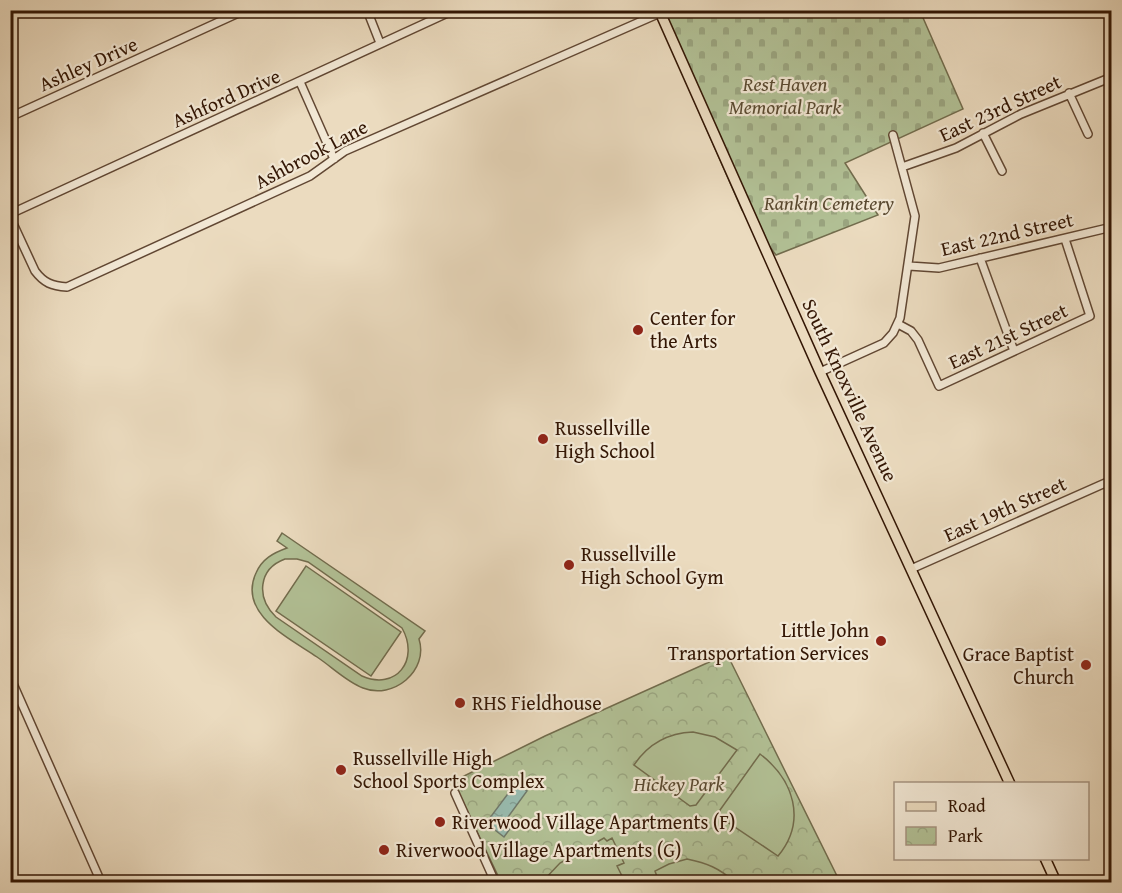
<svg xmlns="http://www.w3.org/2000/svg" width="1122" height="893" font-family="'Gentium Book Plus',serif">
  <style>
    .cemetery { fill: url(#cemetery-stones); stroke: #726c4d; stroke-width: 1.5 }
    .park { fill: url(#park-crowns); stroke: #726c4d; stroke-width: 1.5 }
    .garden { fill: #b2c196; stroke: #726c4d; stroke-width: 1.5; fill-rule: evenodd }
    .water { fill: url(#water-ripples); stroke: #70796b; stroke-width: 1.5 }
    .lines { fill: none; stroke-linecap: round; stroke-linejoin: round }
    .minor-casing { stroke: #614733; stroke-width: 10 }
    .major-casing { stroke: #331604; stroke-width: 12 }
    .minor { stroke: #f2e8d5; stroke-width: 7 }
    .major { stroke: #ebdbbf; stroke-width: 9 }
    .poi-dot { fill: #8f2418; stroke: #f2e8d5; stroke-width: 2 }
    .labels { text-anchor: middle; stroke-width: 4.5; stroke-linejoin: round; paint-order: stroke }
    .street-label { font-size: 20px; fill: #331604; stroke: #f2e8d5 }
    .park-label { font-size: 20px; font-style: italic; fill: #594930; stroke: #f2e8d5 }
    .poi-label { font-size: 20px; fill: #331604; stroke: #f2e8d5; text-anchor: start }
  </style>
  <defs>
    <pattern id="cemetery-stones" width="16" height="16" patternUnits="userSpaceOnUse" patternTransform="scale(1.5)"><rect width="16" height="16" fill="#b2c196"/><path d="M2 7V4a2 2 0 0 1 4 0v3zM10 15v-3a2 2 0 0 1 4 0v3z" fill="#9aa580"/></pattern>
    <pattern id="park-crowns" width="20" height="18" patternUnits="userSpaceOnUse" patternTransform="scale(1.5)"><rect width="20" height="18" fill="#b2c196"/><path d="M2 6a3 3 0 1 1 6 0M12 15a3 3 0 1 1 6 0" fill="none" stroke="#9aa580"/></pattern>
    <pattern id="water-ripples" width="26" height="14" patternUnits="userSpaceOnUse" patternTransform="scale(1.5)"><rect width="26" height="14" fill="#98bbaf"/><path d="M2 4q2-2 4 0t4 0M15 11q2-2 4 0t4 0" fill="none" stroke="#83a095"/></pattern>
  </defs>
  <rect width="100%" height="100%" fill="#ebdbbf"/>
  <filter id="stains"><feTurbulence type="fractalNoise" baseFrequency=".00333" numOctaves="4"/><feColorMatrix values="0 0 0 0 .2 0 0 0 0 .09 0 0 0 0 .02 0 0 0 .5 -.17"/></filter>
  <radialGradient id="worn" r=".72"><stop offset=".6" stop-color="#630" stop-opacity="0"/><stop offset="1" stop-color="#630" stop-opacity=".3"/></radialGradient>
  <path class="cemetery" d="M655 11H920L963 109 845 163 878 215 776 255 742 210Z"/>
  <path class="park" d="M727 654 840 882H501L459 794 456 780 545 736Z"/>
  <path class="garden" d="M282 533 425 631 419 639C429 671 393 700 363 688 347 682 332 667 317 657 291 639 237 614 256 573 262 559 273 553 287 548L277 541ZM285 559H297L308 562 402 628C420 660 396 691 362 676L276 617C256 598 258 569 285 559Z
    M306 566 401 632 371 676 276 611Z
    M693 732 715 737 737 750 696 805 690 806 634 765C648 744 668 733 693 732Z
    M760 754C794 780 807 821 778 856L720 817V810Z
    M604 838 607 841 612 838 624 863 617 866 625 882H542L560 863Z
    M687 859C706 863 720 868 734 882H659L655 871 669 864Z"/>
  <path class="water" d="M516 783 527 791 505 821 512 826 504 837 486 823Z"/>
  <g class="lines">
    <defs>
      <path id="minor" d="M367 10 380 43
        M300 82 334 159
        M1069 93 1088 134
        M10 117 245 10
        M983 133 1002 171
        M902 167 956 148 1021 114 1112 77
        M10 214 454 10
        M10 217 35 271C44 283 52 286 67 287L310 176 345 151 660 13
        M980 258 1014 351
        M909 266 939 268 1112 227
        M898 324 911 331 918 340 939 386 1090 316 1065 239
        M820 372 884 343 893 333 900 318 915 216 893 135
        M911 569 1112 480
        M10 677 101 882
        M455 793 495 882
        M10 880 11 882"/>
      <path id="major" d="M659 10 820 372 1010 784
        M1045 858 1056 882"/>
    </defs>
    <use href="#minor" class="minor-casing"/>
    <use href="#major" class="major-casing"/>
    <use href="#minor" class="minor"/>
    <use href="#major" class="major"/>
  </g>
  <g class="poi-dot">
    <circle cx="638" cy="330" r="6"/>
    <circle cx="543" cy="439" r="6"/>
    <circle cx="569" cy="565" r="6"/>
    <circle cx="881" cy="641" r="6"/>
    <circle cx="1086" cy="665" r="6"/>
    <circle cx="460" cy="703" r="6"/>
    <circle cx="341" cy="770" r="6"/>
    <circle cx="440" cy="822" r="6"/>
    <circle cx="384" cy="850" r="6"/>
  </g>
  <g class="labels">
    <g class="street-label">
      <text transform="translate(88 64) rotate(-24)" y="7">Ashley Drive</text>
      <text transform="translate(226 98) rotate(-24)" y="7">Ashford Drive</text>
      <text transform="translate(1000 108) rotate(-25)" y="7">East 23rd Street</text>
      <text transform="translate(311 154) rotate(-28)" y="7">Ashbrook Lane</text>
      <text transform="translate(1007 234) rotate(-13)" y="7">East 22nd Street</text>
      <text transform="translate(1008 336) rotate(-25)" y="7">East 21st Street</text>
      <text transform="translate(850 390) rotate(65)" y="7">South Knoxville Avenue</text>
      <text transform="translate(1005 509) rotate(-24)" y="7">East 19th Street</text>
    </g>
    <g class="park-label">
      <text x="785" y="91">Rest Haven<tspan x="785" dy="23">Memorial Park</tspan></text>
      <text x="829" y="210">Rankin Cemetery</text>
      <text x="679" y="791">Hickey Park</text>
    </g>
    <g class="poi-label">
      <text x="650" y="325">Center for<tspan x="650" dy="23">the Arts</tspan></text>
      <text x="555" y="435">Russellville<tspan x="555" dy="23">High School</tspan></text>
      <text x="581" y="561">Russellville<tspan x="581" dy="23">High School Gym</tspan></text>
      <text x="869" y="637" text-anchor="end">Little John<tspan x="869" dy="23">Transportation Services</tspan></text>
      <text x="1074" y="661" text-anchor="end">Grace Baptist<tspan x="1074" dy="23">Church</tspan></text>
      <text x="472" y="710">RHS Fieldhouse</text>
      <text x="353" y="765">Russellville High<tspan x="353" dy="23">School Sports Complex</tspan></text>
      <text x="452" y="829">Riverwood Village Apartments (F)</text>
      <text x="396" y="857">Riverwood Village Apartments (G)</text>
    </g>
  </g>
  <rect width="1122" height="893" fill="none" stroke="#ebdbbf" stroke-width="36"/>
  <rect x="12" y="12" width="1098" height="869" fill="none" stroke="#331604" stroke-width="3"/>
  <rect x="18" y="18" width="1086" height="857" fill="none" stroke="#331604" stroke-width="1.5"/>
  <rect x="894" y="782" width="195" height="78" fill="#f2e8d5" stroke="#a69481" stroke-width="1.5"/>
  <rect x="906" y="802" width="30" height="9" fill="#ebdbbf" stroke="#a69481" stroke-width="1.5"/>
  <text x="948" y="812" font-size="18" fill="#331604">Road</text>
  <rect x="906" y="827" width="30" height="18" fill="url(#park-crowns)" stroke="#a69481" stroke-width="1.5"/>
  <text x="948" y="842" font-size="18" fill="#331604">Park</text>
  <rect width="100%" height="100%" filter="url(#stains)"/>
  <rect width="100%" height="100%" fill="url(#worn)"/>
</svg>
